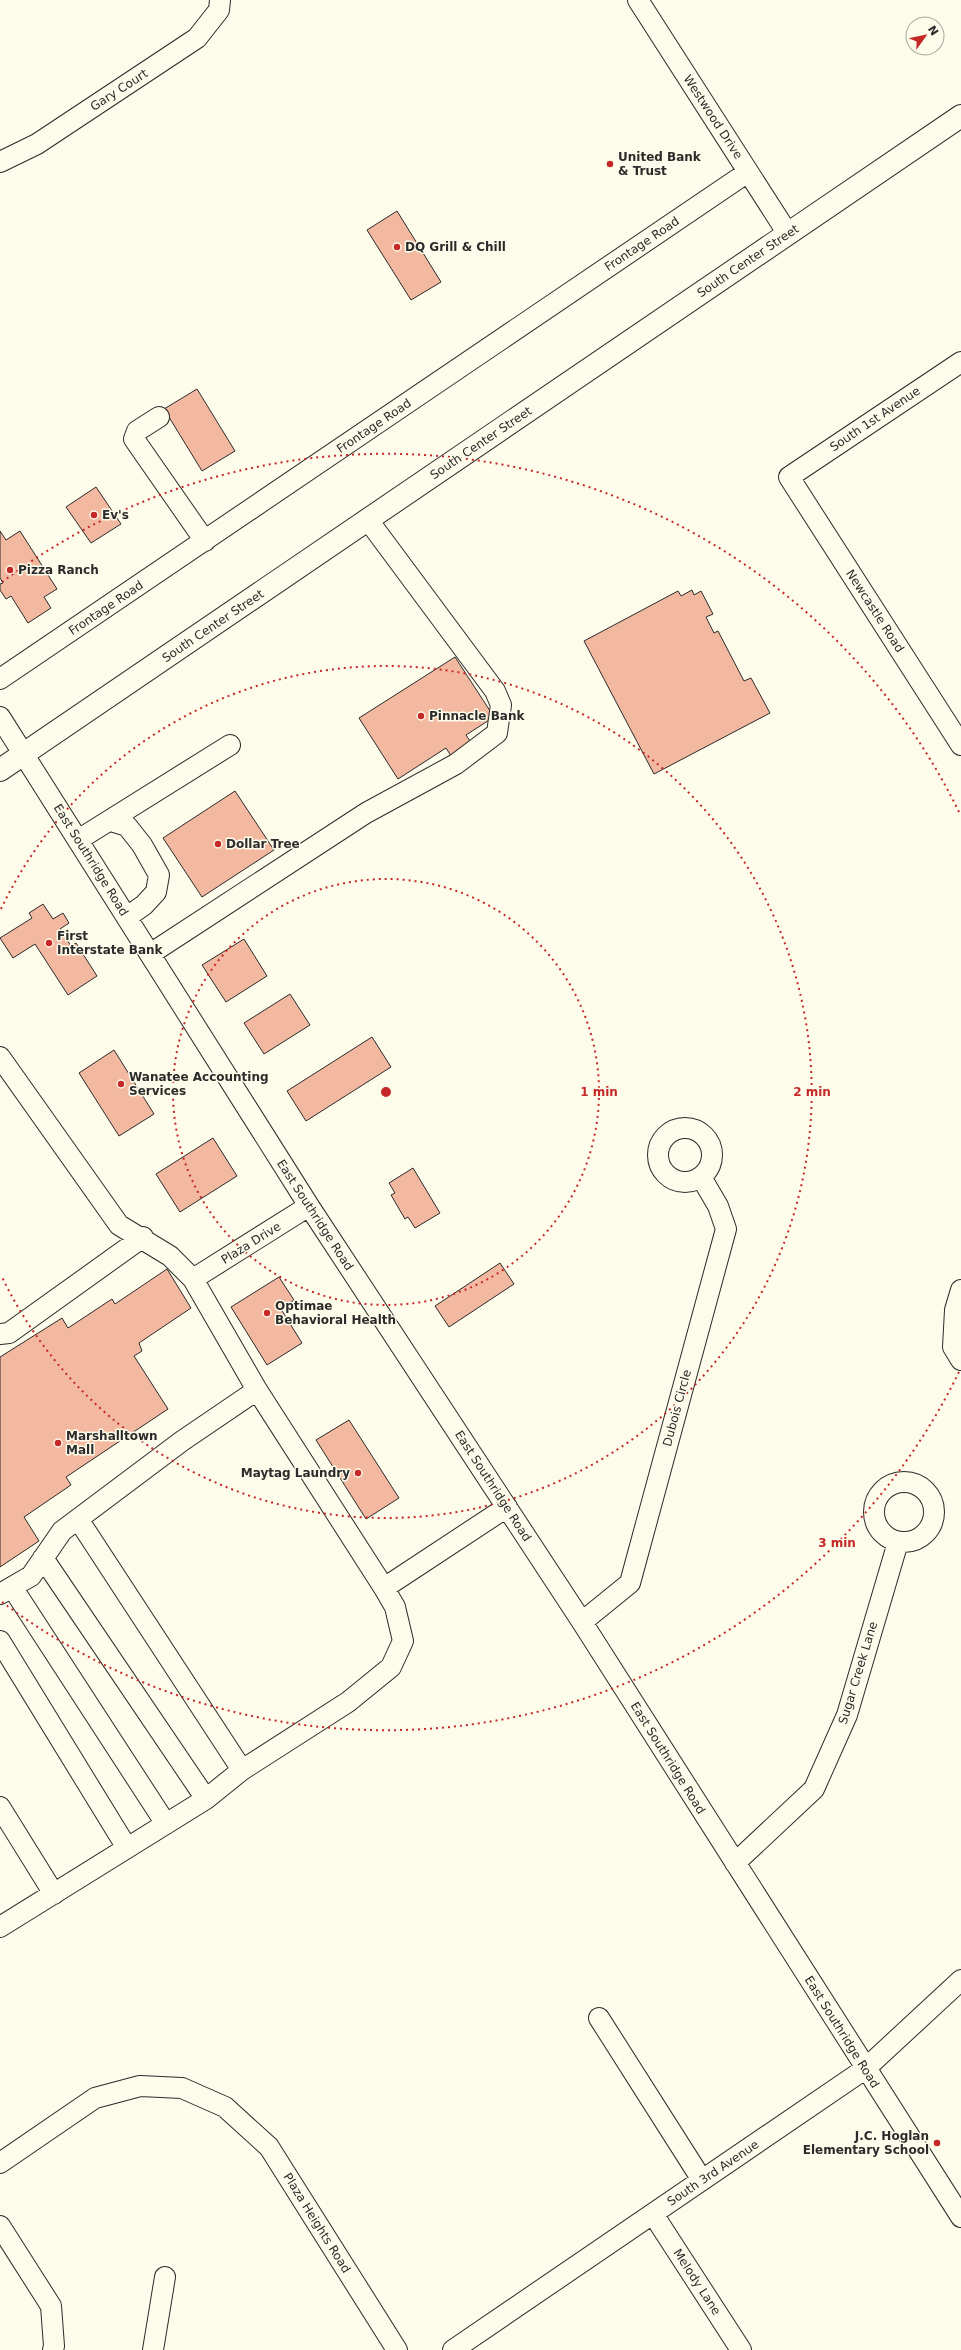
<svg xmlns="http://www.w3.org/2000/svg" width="961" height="2350" font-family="'DejaVu Sans',sans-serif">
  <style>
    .building { fill: #f2b8a0; stroke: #2b2b2b }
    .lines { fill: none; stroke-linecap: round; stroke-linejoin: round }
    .minor-casing { stroke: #2b2b2b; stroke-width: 22 }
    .major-casing { stroke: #2b2b2b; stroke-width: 24 }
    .minor { stroke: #fdfbea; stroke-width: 20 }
    .major { stroke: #fdfbea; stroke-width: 22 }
    .ring { fill: none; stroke: #c62828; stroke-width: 2; stroke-dasharray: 2 4 }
    .poi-dot { fill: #c62828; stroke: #fdfbea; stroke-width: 1.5 }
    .labels { text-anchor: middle; stroke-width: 3; stroke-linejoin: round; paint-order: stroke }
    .street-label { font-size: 12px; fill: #2b2b2b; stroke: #fdfbea }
    .poi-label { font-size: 12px; font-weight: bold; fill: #2b2b2b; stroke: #fdfbea; text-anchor: start }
    .centre { fill: #c62828; stroke: #fdfbea; stroke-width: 2 }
    .ring-label { font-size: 12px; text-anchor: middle; font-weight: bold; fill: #c62828; stroke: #fdfbea; stroke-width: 3; stroke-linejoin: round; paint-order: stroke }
  </style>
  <rect width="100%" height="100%" fill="#fdfbea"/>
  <path class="building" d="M397 211 441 282 411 300 367 230Z
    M197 389 235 451 202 471 164 409Z
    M96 487 121 524 91 543 66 507Z
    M0 531 6 540 20 531 57 589 44 597 51 608 28 623 11 596 6 599 0 590V584L3 583 0 578Z
    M692 590 694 595 701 591 713 614 706 617 714 633 718 631 744 681 751 678 770 713 654 774 584 641 678 591 681 596Z
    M455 657 494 717 466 735 481 757 460 770 446 748 398 779 359 718Z
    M235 791 274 850 202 897 163 838Z
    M43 904 53 919 63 913 69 923 60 929 71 946 76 943 97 976 68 995 35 944 13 958 0 938 32 918 29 913Z
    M244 939 267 976 226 1002 202 965Z
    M290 994 310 1025 264 1054 244 1023Z
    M372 1037 391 1067 306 1121 287 1091Z
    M114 1050 154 1114 119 1136 79 1073Z
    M213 1138 237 1176 180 1212 156 1174Z
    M413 1168 440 1213 415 1228 408 1217 405 1219 391 1195 395 1193 389 1183Z
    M500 1263 514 1284 449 1327 435 1306Z
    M167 1269 191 1308 139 1343 142 1351 134 1356 168 1409 66 1477 71 1485 24 1517 39 1541 0 1567V1357L62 1318 68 1328 112 1299 115 1304Z
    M279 1277 294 1300 281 1309 302 1343 267 1365 231 1307Z
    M349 1420 399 1498 366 1519 316 1440Z"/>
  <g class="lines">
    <defs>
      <path id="minor" d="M638 0 788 234
        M0 162 37 144 197 38 219 10 220 0
        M961 362 789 477 961 745
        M159 417 137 431 134 439 205 541
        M0 679 748 172
        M0 717 309 1206 582 1622 961 2217
        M111 821 127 826 142 845 159 875 156 892 144 905 127 917
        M78 840 230 745
        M150 954 366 813 456 764 497 733 501 705 495 691 368 520
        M0 1057 119 1225 170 1256 193 1279 257 1390 182 1441 62 1531 31 1576 0 1594
        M658 1155a27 27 0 1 1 54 0a27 27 0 1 1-54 0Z
        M193 1279 309 1206
        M961 1290 955 1310 953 1347 961 1360
        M0 1334 9 1333 143 1237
        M257 1390 384 1588 507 1507
        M874 1512a30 30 0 1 1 60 0a30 30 0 1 1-60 0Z
        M78 1519 242 1770
        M43 1558 206 1799
        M12 1587 166 1824
        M582 1622 630 1583 726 1229 718 1206 701 1177
        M0 1641 127 1848
        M0 1807 54 1894
        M735 1863 814 1789 847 1715 898 1542
        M0 1927 206 1799 242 1770 348 1702 391 1667 403 1641 395 1607 384 1588
        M599 2018 702 2180
        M0 2163 95 2098 140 2086 182 2088 225 2107 269 2147 397 2350
        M653 2214 741 2350
        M0 2226 51 2306 54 2346 53 2350
        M153 2350 165 2277
        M453 2350 865 2069 961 1980"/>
      <path id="major" d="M0 770 961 116"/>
    </defs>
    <use href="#minor" class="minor-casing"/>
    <use href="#major" class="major-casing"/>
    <use href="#minor" class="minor"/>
    <use href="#major" class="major"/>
  </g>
  <g class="ring">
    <circle cx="386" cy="1092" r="213"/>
    <path d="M1 909A426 426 0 1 1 1 1275"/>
    <path d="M959 1372A638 638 0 0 1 2 1602M2 582A638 638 0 0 1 959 812"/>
  </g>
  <g class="poi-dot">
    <circle cx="610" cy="164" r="4"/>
    <circle cx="397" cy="247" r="4"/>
    <circle cx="94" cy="515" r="4"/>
    <circle cx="10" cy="570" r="4"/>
    <circle cx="421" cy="716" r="4"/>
    <circle cx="218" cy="844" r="4"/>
    <circle cx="49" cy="943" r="4"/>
    <circle cx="121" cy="1084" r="4"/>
    <circle cx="267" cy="1313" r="4"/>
    <circle cx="58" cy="1443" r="4"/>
    <circle cx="358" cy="1473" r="4"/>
    <circle cx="937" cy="2143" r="4"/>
  </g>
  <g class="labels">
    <g class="street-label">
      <text transform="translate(119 90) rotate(-33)" y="4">Gary Court</text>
      <text transform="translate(713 117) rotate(57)" y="4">Westwood Drive</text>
      <text transform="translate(642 244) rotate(-34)" y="4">Frontage Road</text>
      <text transform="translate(748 261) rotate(-34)" y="4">South Center Street</text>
      <text transform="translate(875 419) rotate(-34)" y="4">South 1st Avenue</text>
      <text transform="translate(374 426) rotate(-34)" y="4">Frontage Road</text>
      <text transform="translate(481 443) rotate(-34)" y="4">South Center Street</text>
      <text transform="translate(106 608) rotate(-34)" y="4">Frontage Road</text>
      <text transform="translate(875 611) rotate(57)" y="4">Newcastle Road</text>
      <text transform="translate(213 626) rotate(-34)" y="4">South Center Street</text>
      <text transform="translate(91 860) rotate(58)" y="4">East Southridge Road</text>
      <text transform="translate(315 1215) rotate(57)" y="4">East Southridge Road</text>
      <text transform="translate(251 1243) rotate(-32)" y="4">Plaza Drive</text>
      <text transform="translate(677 1408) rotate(-75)" y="4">Dubois Circle</text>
      <text transform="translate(493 1486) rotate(57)" y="4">East Southridge Road</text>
      <text transform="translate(858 1673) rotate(-73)" y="4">Sugar Creek Lane</text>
      <text transform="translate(668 1758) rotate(58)" y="4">East Southridge Road</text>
      <text transform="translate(842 2032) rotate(58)" y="4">East Southridge Road</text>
      <text transform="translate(713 2173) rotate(-34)" y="4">South 3rd Avenue</text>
      <text transform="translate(317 2223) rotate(58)" y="4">Plaza Heights Road</text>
      <text transform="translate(697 2282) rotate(57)" y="4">Melody Lane</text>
    </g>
    <g class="poi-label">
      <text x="618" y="161">United Bank<tspan x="618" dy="14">&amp; Trust</tspan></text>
      <text x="405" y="251">DQ Grill &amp; Chill</text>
      <text x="102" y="519">Ev's</text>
      <text x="18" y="574">Pizza Ranch</text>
      <text x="429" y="720">Pinnacle Bank</text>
      <text x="226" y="848">Dollar Tree</text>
      <text x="57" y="940">First<tspan x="57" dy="14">Interstate Bank</tspan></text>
      <text x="129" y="1081">Wanatee Accounting<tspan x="129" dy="14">Services</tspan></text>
      <text x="275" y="1310">Optimae<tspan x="275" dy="14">Behavioral Health</tspan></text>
      <text x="66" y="1440">Marshalltown<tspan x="66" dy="14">Mall</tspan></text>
      <text x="350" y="1477" text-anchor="end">Maytag Laundry</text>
      <text x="929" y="2140" text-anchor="end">J.C. Hoglan<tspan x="929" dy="14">Elementary School</tspan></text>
    </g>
  </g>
  <circle cx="386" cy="1092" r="6" class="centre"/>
  <g class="ring-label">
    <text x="599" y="1096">1 min</text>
    <text x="812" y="1096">2 min</text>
    <text x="837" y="1547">3 min</text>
  </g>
  <g transform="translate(925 36) rotate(57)"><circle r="19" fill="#fdfbea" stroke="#a9a89e"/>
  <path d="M0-3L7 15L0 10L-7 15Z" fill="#c62828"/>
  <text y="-6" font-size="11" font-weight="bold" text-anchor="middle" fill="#2b2b2b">N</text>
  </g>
</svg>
